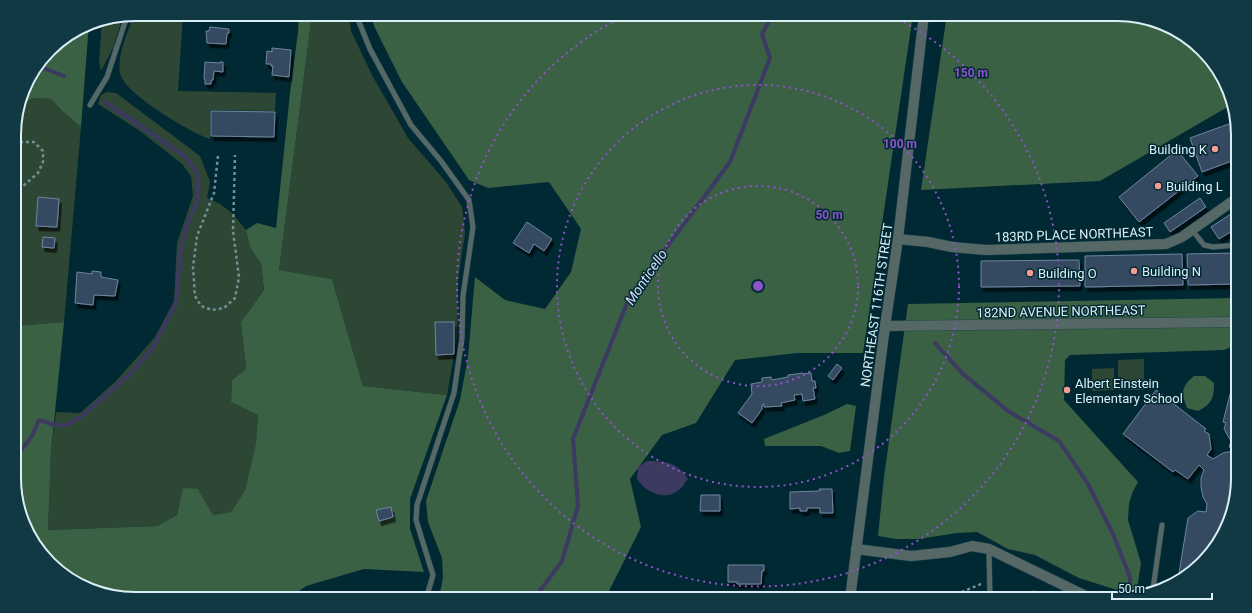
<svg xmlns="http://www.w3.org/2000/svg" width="1252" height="613" font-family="Roboto,sans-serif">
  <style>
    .green { fill: #2e4734 }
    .forest { fill: #3a6143 }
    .water { fill: #3c3a61 }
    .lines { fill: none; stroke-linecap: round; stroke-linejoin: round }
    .stream { stroke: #3c3a61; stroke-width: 4 }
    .building { fill: #344960; stroke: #6e86a0; filter: url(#shadow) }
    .service-casing { stroke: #1f454e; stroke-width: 6 }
    .minor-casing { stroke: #1f454e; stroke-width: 11 }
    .tertiary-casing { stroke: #1f454e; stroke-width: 11 }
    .path { stroke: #719098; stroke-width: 2.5; stroke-dasharray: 3 3; stroke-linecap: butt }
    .service { stroke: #566865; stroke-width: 5 }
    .minor { stroke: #566865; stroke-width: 10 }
    .tertiary { stroke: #566865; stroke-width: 10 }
    .ring { fill: none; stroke: #8e53ca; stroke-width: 2; stroke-dasharray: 2 4 }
    .poi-dot { fill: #f59c94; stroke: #002933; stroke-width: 1.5 }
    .labels { text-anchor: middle; stroke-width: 3; stroke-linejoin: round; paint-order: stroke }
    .poi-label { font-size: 13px; fill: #daeff5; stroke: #002933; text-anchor: start }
    .street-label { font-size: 13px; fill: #daeff5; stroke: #002933 }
    .water-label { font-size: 14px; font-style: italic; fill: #dcddf9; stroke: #002933 }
    .rim { fill: none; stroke: #daeff5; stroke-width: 2 }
    .centre { fill: #8e53ca; stroke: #002933; stroke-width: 2 }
    .ring-label { font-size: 12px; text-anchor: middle; font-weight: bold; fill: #8e53ca; stroke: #002933; stroke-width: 3; stroke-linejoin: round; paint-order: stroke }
  </style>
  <defs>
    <filter id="shadow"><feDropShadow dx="2.5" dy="4.5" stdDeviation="0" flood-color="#0009"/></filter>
  </defs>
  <rect width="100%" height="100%" fill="#002933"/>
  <path class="green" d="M134 14H183L178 91 276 93 275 111 210 110V139C191 133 123 93 120 73 117 53 128 33 134 14Z
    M312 14H349L351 31 372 75 408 138 446 182 462 207 465 233 458 280 457 337 447 395 363 386 332 279 279 270Z
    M123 16 113 48 101 71 99 63 102 20Z
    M107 92 116 93 200 156 210 182 207 198 220 204 232 213 246 230 250 247 261 264 264 290 241 322 246 369 232 380 231 402 258 414 256 443 245 490 231 512 213 515 198 489H183L177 515 157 526 48 530 51 452 56 412 80 413 116 381 155 337 174 301 177 243 193 196 191 176 182 164 140 131 98 104 101 95Z
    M33 98 51 99 61 110 81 127 64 322 15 326 14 127 21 104Z
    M1144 359V390H1118V360Z
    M1114 368 1115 390 1092 391V369Z"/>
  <path class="forest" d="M299 14H312L279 270 332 279 363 386 447 395 410 499V529L424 572 364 569 306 586 288 599H135L82 587 39 551 15 494V326L64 322 51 452 48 530 157 526 177 515 183 488 198 489 213 515 231 512 245 490 256 443 258 415 231 402 232 380 246 369 241 322 264 290 261 264 250 247 246 230 257 223 276 228 290 93 298 32Z
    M370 14H913L863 353H797L735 360 696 423 662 435 630 479 641 527 605 599H439L443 577 442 558 428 522 426 501 460 400 468 357 475 277 505 300 545 309 571 272 581 229 549 182 488 188 469 180 402 82 374 26Z
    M947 14H1117L1170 26 1217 68 1231 105 1100 181 921 190Z
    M89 23 81 127 61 110 51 99 33 98 21 104 27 81 55 44Z
    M1237 298 1238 344 1224 350 1070 355 1065 360 1064 400 1138 482 1133 491 1129 503 1128 520 1141 563 1137 589 1117 590 1079 578 1035 555 1008 549 977 532 957 533 919 539H896L878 536 884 477 908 304Z
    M1194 376H1205L1214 383C1214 398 1212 404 1198 411L1187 408C1181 393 1181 387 1194 376Z
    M847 404 856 406 850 451 839 453 821 446H765L764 439 824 415Z
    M1034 590 1048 599H1015Z"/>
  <path class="water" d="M647 461C666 461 677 462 688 479 685 482 683 487 680 489 666 502 646 493 637 479L638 467Z"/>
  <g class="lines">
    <path class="stream" d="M38 66 64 76
      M935 343 962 373 1008 411 1059 441 1088 484 1113 534 1130 577 1129 597
      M15 458 32 436 39 420 55 425H67L82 416 130 374 152 349 176 303 180 253 186 228 198 199V175L186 157 105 102
      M534 599 562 561 578 506 573 439 629 298 730 162 770 58 762 34 773 14"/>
  </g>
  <path class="building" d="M210 27 229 29V33H227L226 44 207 43 206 31H209Z
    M272 48 291 50 289 77 272 75 273 66H271V64H266L267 51 272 52Z
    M205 62 220 63V62H223V72L214 71 213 80H211V84H205V79H204Z
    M211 111 275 112 274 137 211 136Z
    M1237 121V159L1202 172 1190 138Z
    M1177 150 1198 176 1139 222 1119 197Z
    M38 197 59 199 57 227 36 226Z
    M1200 198 1206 207 1170 232 1164 223Z
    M1237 210V228L1219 239 1211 227Z
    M527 222 552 239 544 251 534 244 529 253 513 243Z
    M43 237 55 238 54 248 42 247Z
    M1237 253V284L1188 285 1187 254Z
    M1182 254 1183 285 1085 287V256Z
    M1079 260 1080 286 981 287V261Z
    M92 271 101 272V277L118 280 115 296 94 295 93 305 75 303 77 272 92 274Z
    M435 322H454V354L436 355Z
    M1238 363V450L1229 447 1231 441 1224 429 1226 423 1223 422Z
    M837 364 842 368 833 380 828 376Z
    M803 373V374L811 373 812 381H815L816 388H813L815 399 803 401 802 394 794 395 795 400 781 403 782 406 764 407V404L762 405V409L752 423 738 413 752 394 751 384 762 382V378L771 377 772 380 788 377V375Z
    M1156 390 1206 429 1204 431 1209 434 1211 449 1207 455 1213 459 1223 453 1238 450V478L1226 531 1184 579 1175 582 1177 575 1179 573 1188 518 1198 511 1206 512 1207 504 1203 497 1201 487V478L1204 470 1199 465 1188 479 1175 470 1173 472 1123 434Z
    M819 489H832L833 513H820V508H807V511H800V508L790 509V492L820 491Z
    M701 495H720V511H700Z
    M391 507 393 517 379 521 376 510Z
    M728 565H764V571H762L761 584H737V582H728Z
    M331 592 334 599H314L316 598 315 596Z"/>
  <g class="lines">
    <defs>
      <path id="service" d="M357 14 359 22 370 49 411 125 441 161 469 200 473 227 463 296 462 338 454 393 417 505 416 520 433 575 426 599
        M90 105 107 77 127 16
        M1192 230 1204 245 1213 247 1237 245
        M989 550 990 599
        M1153 589 1162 525"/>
      <path id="minor" d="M898 239 928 242 952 247 986 250 1166 244 1182 237 1237 198
        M885 326 1238 322
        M856 549 911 556 950 552 972 546 989 549 1092 599"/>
      <path id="tertiary" d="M850 599 885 326 898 239 924 14"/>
    </defs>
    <use href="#service" class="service-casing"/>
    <use href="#minor" class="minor-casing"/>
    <use href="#tertiary" class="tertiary-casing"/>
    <path class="path" d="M14 142H34L43 151V162L38 173 14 194
      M218 156 214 193 197 236 193 267 195 296 201 306 212 310 224 308 235 298 239 277 233 231 235 155
      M945 599 981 584"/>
    <use href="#service" class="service"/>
    <use href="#minor" class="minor"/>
    <use href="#tertiary" class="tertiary"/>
  </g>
  <g class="ring">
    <circle cx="758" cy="286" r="100"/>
    <circle cx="758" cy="286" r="201"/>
    <path d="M888 14A301 301 0 1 1 628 14"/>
  </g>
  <g class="poi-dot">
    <circle cx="1215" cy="149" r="4"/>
    <circle cx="1158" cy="186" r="4"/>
    <circle cx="1134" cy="271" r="4"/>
    <circle cx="1030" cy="273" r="4"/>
    <circle cx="1067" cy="390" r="4"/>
  </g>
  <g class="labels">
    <g class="poi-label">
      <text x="1207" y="154" text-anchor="end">Building K</text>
      <text x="1166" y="191">Building L</text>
      <text x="1142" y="276">Building N</text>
      <text x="1038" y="278">Building O</text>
      <text x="1075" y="388">Albert Einstein<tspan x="1075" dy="15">Elementary School</tspan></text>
    </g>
    <g class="street-label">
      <text transform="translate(1074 234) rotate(-2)" y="5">183RD PLACE NORTHEAST</text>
      <text transform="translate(876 305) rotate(-82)" y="5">NORTHEAST 116TH STREET</text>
      <text transform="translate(1061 311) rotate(-1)" y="5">182ND AVENUE NORTHEAST</text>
    </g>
    <g class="water-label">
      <text transform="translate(646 277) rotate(-56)" y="5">Monticello</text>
    </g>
  </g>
  <path d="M0 0H1252V613H0ZM135 21H1117A114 114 0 0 1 1231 135V478A114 114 0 0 1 1117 592H135A114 114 0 0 1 21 478V135A114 114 0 0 1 135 21Z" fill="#113943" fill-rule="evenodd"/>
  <path class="rim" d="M135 21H1117A114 114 0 0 1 1231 135V478A114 114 0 0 1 1117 592H135A114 114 0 0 1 21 478V135A114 114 0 0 1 135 21Z"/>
  <circle cx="758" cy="286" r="6" class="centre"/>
  <g class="ring-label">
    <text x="971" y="77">150 m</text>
    <text x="900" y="148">100 m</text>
    <text x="829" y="219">50 m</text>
  </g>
  <path d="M1112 593v6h100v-6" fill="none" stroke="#daeff5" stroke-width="2"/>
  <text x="1118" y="593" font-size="12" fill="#daeff5" stroke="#002933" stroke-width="3" paint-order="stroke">50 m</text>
</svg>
